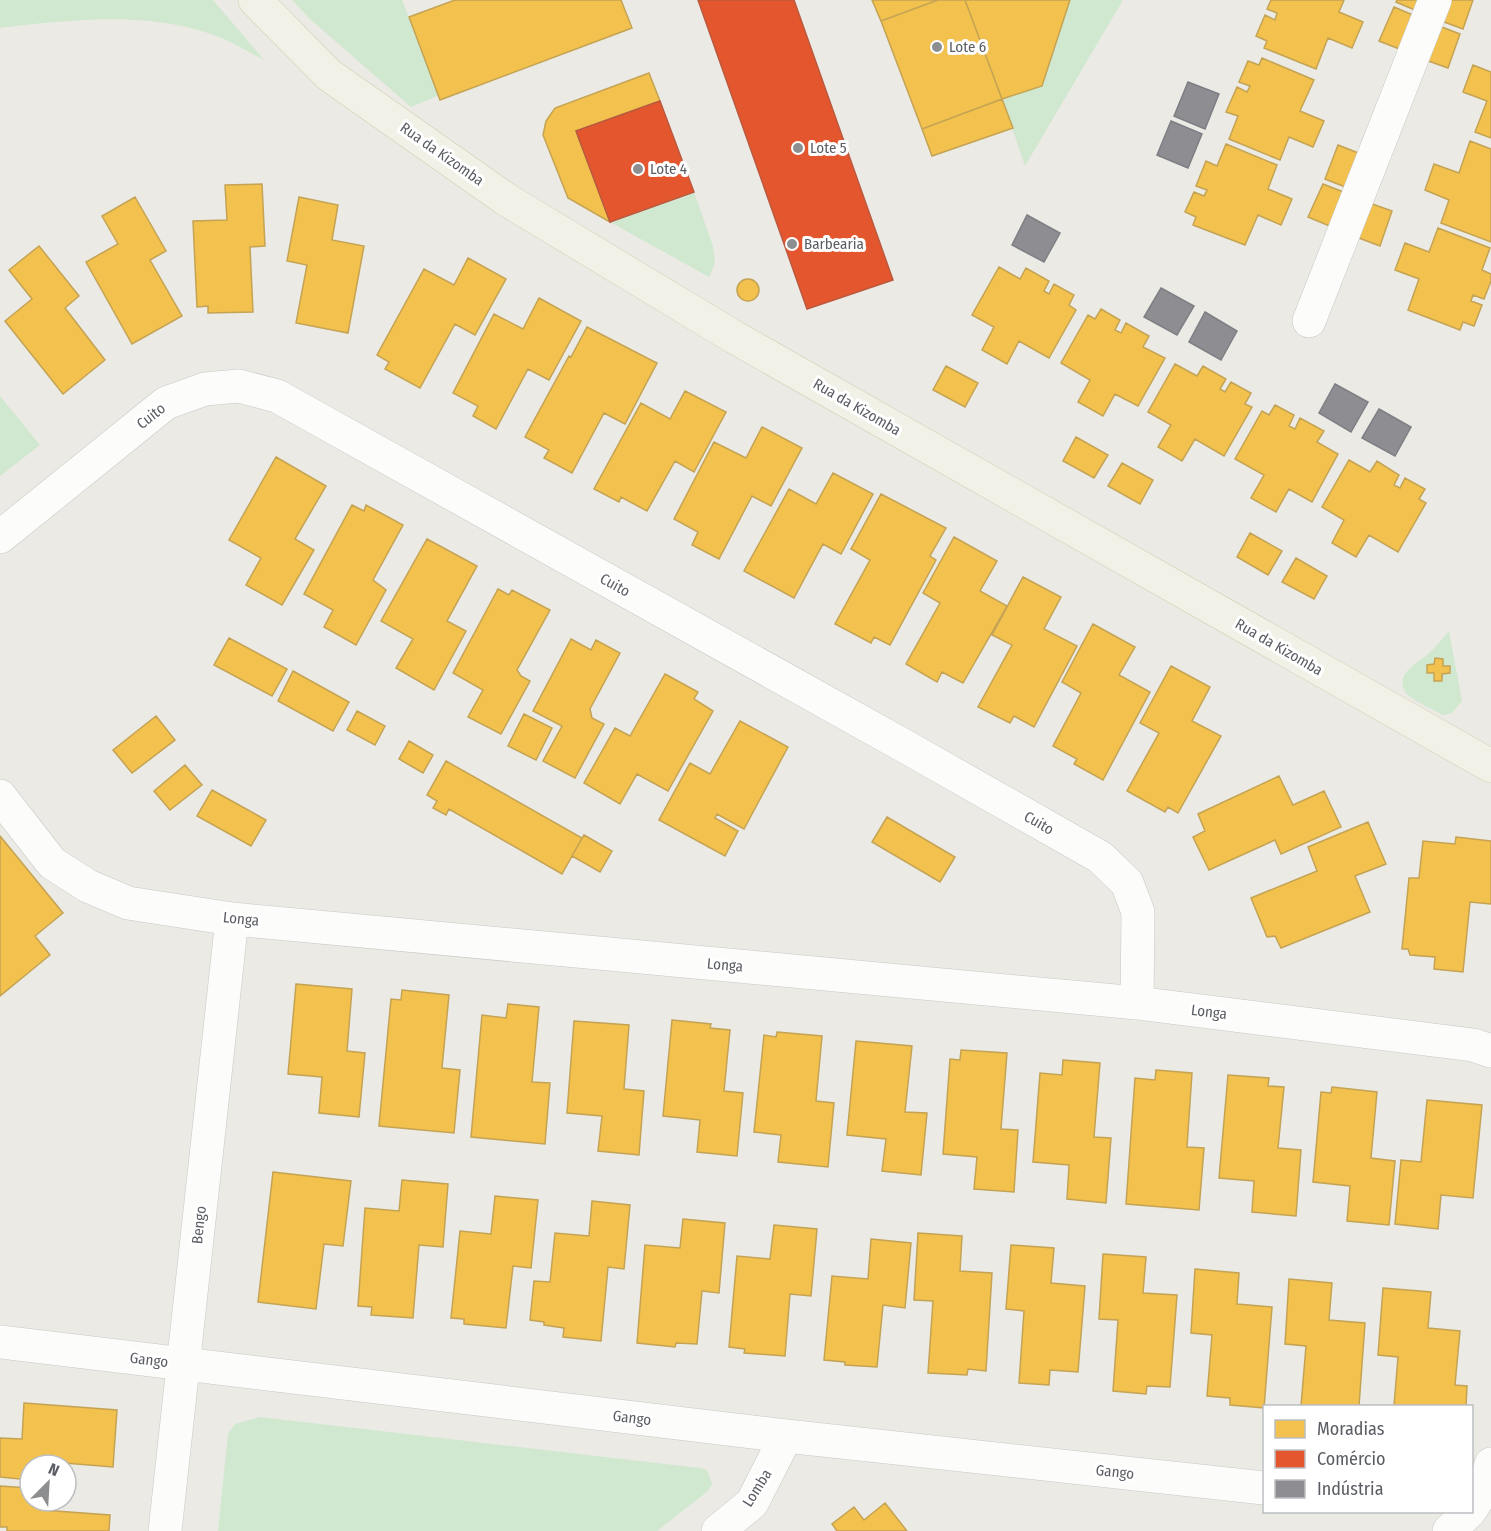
<svg xmlns="http://www.w3.org/2000/svg" width="1491" height="1531" font-family="'Fira Sans Condensed',sans-serif">
  <style>
    .green { fill: #d1e8d0; fill-rule: evenodd }
    .homes { fill: #f2c14e; stroke: #c4a354; stroke-width: 1.5 }
    .shops { fill: #e4572e; stroke: #bb593e; stroke-width: 1.5 }
    .industry { fill: #8d8d92; stroke: #7e7f84; stroke-width: 1.5 }
    .lines { fill: none; stroke-linecap: round; stroke-linejoin: round }
    .minor-casing { stroke: #c7c8c6; stroke-width: 34 }
    .major-casing { stroke: #d4cdb1; stroke-width: 34 }
    .minor { stroke: #fcfcfb; stroke-width: 33 }
    .major { stroke: #f2f1e7; stroke-width: 33 }
    .poi-dot { fill: #8d8e90; stroke: #fff; stroke-width: 2 }
    .labels { text-anchor: middle; stroke-width: 6; stroke-linejoin: round; paint-order: stroke }
    .poi-label { font-size: 15px; fill: #5a5d63; stroke: #fff; text-anchor: start }
    .street-label { font-size: 15px; fill: #5a5d63; stroke: #fff }
  </style>
  <rect width="100%" height="100%" fill="#ebeae4"/>
  <path class="green" d="M0 0H213L264 60C247 51 229 40 211 34 143 11 70 20 0 28Z
    M292 0H402L439 95 411 107 311 20Z
    M995 0H1123L1025 166 1002 99 1028 90Z
    M694 192 713 246 715 263 709 277 610 222Z
    M0 396 40 445 0 476Z
    M1449 631 1462 701 1452 713 1443 715C1434 710 1412 700 1406 693 1394 675 1416 664 1427 655 1435 648 1442 639 1449 631ZM1435 658 1442 659 1443 666 1450 667V673L1442 674V681H1434V673H1427V665L1434 664Z
    M260 1417 700 1468 707 1470 712 1484 708 1491 657 1531H218L228 1434 235 1424Z"/>
  <path class="homes" d="M455 0H621L632 28 440 100 409 17Z
    M872 0H938L881 21Z
    M938 0H965L1002 99 922 129 881 21Z
    M965 0H1070L1042 86 1002 99Z
    M1271 0H1344L1339 12 1363 22 1352 48 1328 38 1316 69 1264 48 1267 41 1256 36 1265 15 1275 20 1277 13 1267 9Z
    M1397 0H1427L1422 13 1396 2Z
    M1443 0H1473L1463 29 1436 19Z
    M1394 7 1420 18 1407 52 1379 41Z
    M1434 24 1460 34 1448 68 1420 58Z
    M1262 58 1314 80 1300 111 1324 121 1313 147 1289 137 1280 160 1229 139 1238 116 1226 112 1237 87 1247 92 1250 86 1239 82 1248 61 1259 65Z
    M1473 65 1491 72V138L1475 132 1487 101 1463 92Z
    M649 73 660 101 576 131 610 222 568 198 543 135 546 121 555 108Z
    M1002 99 1013 128 932 156 922 129Z
    M1470 141 1491 149V242L1441 223 1449 200 1425 190 1434 164 1459 173Z
    M1226 144 1277 165 1268 189 1292 199 1281 225 1258 215 1245 245 1193 225 1196 217 1185 212 1194 192 1204 196 1207 190 1196 186 1206 161 1217 166Z
    M1338 145 1366 156 1353 190 1325 179Z
    M262 184 265 246 250 247 253 312 208 313V306L197 307 193 221 227 220 225 185Z
    M1323 184 1351 195 1337 229 1308 217Z
    M135 197 166 251 150 260 182 316 132 344 86 262 118 244 102 216Z
    M299 197 338 205 332 240 364 246 348 333 296 323 307 265 287 261Z
    M1364 201 1392 211 1380 246 1351 235Z
    M1438 228 1490 248 1482 270 1491 274V281L1484 299 1473 295 1471 301 1482 305 1474 326 1463 322 1460 330 1408 310 1419 279 1395 270 1405 243 1429 252Z
    M39 246 79 296 65 308 105 360 63 394 5 321 32 299 9 270Z
    M468 258 506 279 475 335 455 324 420 388 385 369 389 362 377 355 424 269 454 285Z
    M999 267 1020 279 1026 268 1049 281 1044 291 1049 294 1054 284 1074 295 1069 305 1076 310 1049 358 1019 341 1007 364 982 350 994 327 972 315Z
    M737 290a11 11 0 1 1 22 0a11 11 0 1 1-22 0Z
    M539 298 581 321 549 380 528 369 496 429 473 416 478 406 453 393 494 314 523 329Z
    M1101 309 1120 320 1115 330 1121 333 1126 323 1149 336 1143 347 1165 358 1138 406 1115 394 1103 416 1078 402 1090 380 1061 363 1088 315 1095 319Z
    M587 327 657 363 625 424 604 413 572 473 544 458 549 450 525 437 569 356 571 357Z
    M1175 364 1197 376 1203 366 1226 379 1220 389 1225 392 1231 382 1251 393 1245 404 1252 407 1224 456 1195 439 1182 461 1158 447 1171 425 1148 412Z
    M946 366 978 383 965 407 933 390Z
    M685 391 726 412 694 472 675 461 647 511 621 497 619 502 594 489 641 403 670 419Z
    M1275 405 1294 415 1289 426 1295 429 1300 418 1324 431 1317 442 1338 454 1312 502 1289 489 1276 512 1251 498 1264 475 1235 459 1262 411 1269 415Z
    M762 427 802 448 771 506 752 496 719 559 692 545 698 532 674 519 714 442 746 458Z
    M1076 437 1108 455 1094 478 1063 461Z
    M276 457 326 486 295 539 314 550 282 605 246 585 261 558 229 540Z
    M1349 460 1370 472 1377 461 1399 475 1394 485 1400 488 1405 478 1425 489 1419 499 1426 503 1398 552 1369 535 1356 557 1332 543 1344 520 1322 507Z
    M1122 463 1153 480 1140 504 1108 486Z
    M833 473 873 494 841 554 823 544 794 598 744 571 789 489 816 504Z
    M881 494 946 528 930 556 936 560 890 645 874 637 871 643 835 624 870 560 851 549Z
    M352 505 364 511 366 505 403 525 373 580 386 590 356 645 324 627 333 610 304 594Z
    M1250 533 1282 551 1268 575 1237 557Z
    M954 537 997 561 980 591 1007 606 963 683 942 672 937 682 906 664 940 603 923 593Z
    M427 539 477 566 447 621 466 631 434 690 396 668 413 639 381 621Z
    M1296 558 1327 576 1314 599 1282 582Z
    M1023 577 1061 597 1044 629 1077 646 1034 727 1014 716 1010 723 978 707 1012 645 992 635Z
    M498 589 509 595 512 590 550 610 517 670 521 676 530 681 501 734 468 717 483 690 453 673Z
    M1093 624 1135 647 1119 675 1150 692 1103 780 1074 764 1077 759 1053 746 1081 693 1062 682Z
    M229 638 287 669 272 696 214 665Z
    M571 639 591 650 596 640 620 653 590 709 592 718 604 724 575 778 543 761 562 726 533 711Z
    M1435 658 1443 659V666H1450V673L1442 674V681H1434V673H1427V665L1434 664Z
    M1171 666 1210 687 1192 721 1221 736 1178 813 1168 807 1165 812 1127 791 1159 733 1140 723Z
    M293 671 349 702 333 731 278 701Z
    M665 674 698 692 694 699 713 711 668 791 637 774 620 804 584 783 615 728 630 736Z
    M357 711 385 726 375 745 347 730Z
    M524 714 552 728 536 760 508 746Z
    M156 716 175 740 132 773 113 750Z
    M740 721 788 747 744 829 717 814 715 818 738 831 725 856 659 820 690 763 710 774Z
    M409 741 433 755 423 773 399 759Z
    M446 761 582 838 562 874 449 809 446 815 433 808 437 801 427 795Z
    M185 765 202 785 170 810 154 791Z
    M1279 776 1293 805 1324 791 1341 827 1281 854 1275 840 1209 870 1193 837 1205 831 1198 814Z
    M212 790 266 820 251 846 197 816Z
    M887 817 955 857 940 882 872 842Z
    M1368 822 1386 864 1355 876 1370 912 1281 948 1275 936 1267 937 1251 898 1317 871 1308 847Z
    M584 835 612 851 600 872 572 856Z
    M0 836 63 913 35 936 50 955 0 996Z
    M1456 837 1491 841V904L1470 902 1463 972 1434 969 1435 957 1410 955 1408 949H1402L1409 878H1419L1423 841 1455 844Z
    M296 984 352 989 347 1051 365 1053 359 1117 319 1113 322 1077 288 1074Z
    M402 990 449 995 442 1068 460 1070 454 1133 379 1126 391 999 401 1000Z
    M508 1004 539 1007 532 1082 550 1083 545 1144 471 1137 482 1015 506 1018Z
    M672 1020 711 1024 710 1028 730 1030 724 1091 743 1093 737 1156 697 1152 700 1120 663 1116Z
    M574 1021 629 1025 624 1089 644 1091 639 1155 598 1151 602 1116 567 1113Z
    M777 1032 822 1036 816 1101 834 1103 828 1167 778 1162 781 1135 754 1132 764 1035 776 1037Z
    M856 1041 912 1046 905 1112 927 1113 921 1175 882 1171 886 1139 847 1135Z
    M961 1050 1007 1053 1001 1129 1018 1130 1014 1192 974 1189 977 1157 943 1154 950 1059 960 1060Z
    M1063 1060 1100 1063 1094 1137 1111 1138 1106 1203 1067 1199 1069 1165 1033 1162 1040 1073 1062 1075Z
    M1156 1070 1192 1073 1187 1147 1204 1148 1199 1210 1126 1204 1135 1078 1155 1080Z
    M1228 1075 1269 1078 1268 1086 1284 1087 1278 1148 1301 1150 1296 1216 1252 1212 1254 1181 1219 1178Z
    M1332 1087 1377 1092 1371 1158 1395 1161 1389 1225 1347 1221 1350 1186 1313 1182 1321 1092 1331 1093Z
    M1427 1100 1482 1105 1473 1198 1441 1195 1438 1229 1395 1224 1401 1160 1421 1162Z
    M273 1172 351 1181 343 1246 324 1244 316 1309 258 1302Z
    M402 1180 448 1184 443 1247 419 1245 413 1318 371 1315 372 1307 358 1306 365 1208 399 1211Z
    M495 1196 538 1200 531 1268 513 1266 506 1328 464 1324V1319L451 1318 460 1231 491 1234Z
    M592 1201 630 1205 624 1269 608 1267 601 1341 563 1337 564 1328 544 1325V1322L530 1320 534 1281 550 1282 555 1233 589 1236Z
    M683 1219 725 1223 719 1293 702 1291 697 1344 676 1343 675 1347 637 1343 645 1245 680 1248Z
    M774 1225 817 1229 811 1296 790 1294 785 1356 744 1353 745 1349 729 1347 737 1256 770 1259Z
    M918 1233 962 1236 960 1271 992 1273 986 1371 968 1369 967 1375 928 1373 933 1301 914 1300Z
    M871 1239 911 1243 905 1308 883 1305 877 1367 845 1365V1362L824 1360 832 1276 868 1279Z
    M1011 1245 1054 1248 1051 1283 1085 1286 1078 1372 1050 1370 1049 1385 1019 1383 1024 1311 1006 1309Z
    M1103 1254 1146 1257 1143 1293 1177 1295 1170 1387 1147 1386 1146 1394 1113 1391 1118 1320 1099 1319Z
    M1195 1269 1239 1273 1237 1304 1272 1307 1264 1408 1230 1405V1398L1207 1396 1212 1335 1191 1333Z
    M1289 1279 1332 1283 1329 1320 1365 1323 1359 1406H1301L1306 1346 1285 1344Z
    M1383 1288 1431 1292 1428 1328 1460 1331 1455 1385 1467 1386 1466 1406H1394L1398 1357 1378 1355Z
    M24 1403 117 1410 113 1467 52 1462 51 1465H30V1480L0 1477V1438L22 1439Z
    M0 1486 30 1488V1501H42V1510L110 1515 109 1531H7V1527H0Z
    M885 1503 907 1531H837L832 1524 854 1507 864 1520Z"/>
  <path class="shops" d="M698 0H794L893 280 807 309Z
    M660 101 694 192 610 222 576 131Z"/>
  <path class="industry" d="M1188 82 1219 94 1205 129 1174 116Z
    M1171 121 1202 134 1188 168 1157 155Z
    M1027 215 1060 233 1044 262 1012 245Z
    M1161 288 1194 306 1177 335 1144 317Z
    M1205 312 1237 331 1221 360 1189 342Z
    M1335 384 1368 402 1351 432 1319 413Z
    M1379 409 1411 427 1395 456 1362 438Z"/>
  <g class="lines">
    <defs>
      <path id="minor" d="M1309 321 1435 0
        M0 537 166 403 205 389 239 386 277 396 908 748 1100 857 1127 883 1138 912 1137 1003
        M0 796 52 863 88 886 128 903 232 919 1137 1003 1473 1045 1491 1051
        M0 1342 786 1436 1264 1488
        M1472 1508C1481 1494 1488 1480 1491 1464
        M165 1531 232 919
        M718 1531 752 1503 786 1436
        M1449 1531 1469 1512"/>
      <path id="major" d="M255 0 329 75 507 200 734 337 1491 766"/>
    </defs>
    <use href="#minor" class="minor-casing"/>
    <use href="#major" class="major-casing"/>
    <use href="#minor" class="minor"/>
    <use href="#major" class="major"/>
  </g>
  <g class="poi-dot">
    <circle cx="937" cy="47" r="6"/>
    <circle cx="798" cy="148" r="6"/>
    <circle cx="638" cy="169" r="6"/>
    <circle cx="792" cy="244" r="6"/>
  </g>
  <g class="labels">
    <g class="poi-label">
      <text x="949" y="52">Lote 6</text>
      <text x="810" y="153">Lote 5</text>
      <text x="650" y="174">Lote 4</text>
      <text x="804" y="249">Barbearia</text>
    </g>
    <g class="street-label">
      <text transform="translate(442 154) rotate(35)" y="5">Rua da Kizomba</text>
      <text transform="translate(857 407) rotate(30)" y="5">Rua da Kizomba</text>
      <text transform="translate(151 416) rotate(-38)" y="5">Cuito</text>
      <text transform="translate(615 585) rotate(29)" y="5">Cuito</text>
      <text transform="translate(1279 647) rotate(30)" y="5">Rua da Kizomba</text>
      <text transform="translate(1039 823) rotate(30)" y="5">Cuito</text>
      <text transform="translate(241 919) rotate(6)" y="5">Longa</text>
      <text transform="translate(725 965) rotate(5)" y="5">Longa</text>
      <text transform="translate(1209 1012) rotate(7)" y="5">Longa</text>
      <text transform="translate(199 1225) rotate(-84)" y="5">Bengo</text>
      <text transform="translate(149 1360) rotate(7)" y="5">Gango</text>
      <text transform="translate(632 1418) rotate(7)" y="5">Gango</text>
      <text transform="translate(1115 1472) rotate(6)" y="5">Gango</text>
      <text transform="translate(757 1488) rotate(-58)" y="5">Lomba</text>
    </g>
  </g>
  <rect x="1263" y="1405" width="210" height="108" fill="#ffffff" stroke="#bdbec1" stroke-width="1.5"/>
  <rect x="1275" y="1420" width="30" height="18" fill="#f2c14e" stroke="#bdbec1" stroke-width="1.5"/>
  <text x="1317" y="1435" font-size="18" fill="#5a5d63">Moradias</text>
  <rect x="1275" y="1450" width="30" height="18" fill="#e4572e" stroke="#bdbec1" stroke-width="1.5"/>
  <text x="1317" y="1465" font-size="18" fill="#5a5d63">Comércio</text>
  <rect x="1275" y="1480" width="30" height="18" fill="#8d8d92" stroke="#bdbec1" stroke-width="1.5"/>
  <text x="1317" y="1495" font-size="18" fill="#5a5d63">Indústria</text>
  <g transform="translate(48 1483) rotate(24)"><circle r="28" fill="#ffffff" stroke="#bdbec1" stroke-width="1.5"/>
  <path d="M0-4.5L10 22L0 15L-10 22Z" fill="#8d8e90"/>
  <text y="-9" font-size="16" font-weight="bold" text-anchor="middle" fill="#5a5d63">N</text>
  </g>
</svg>
